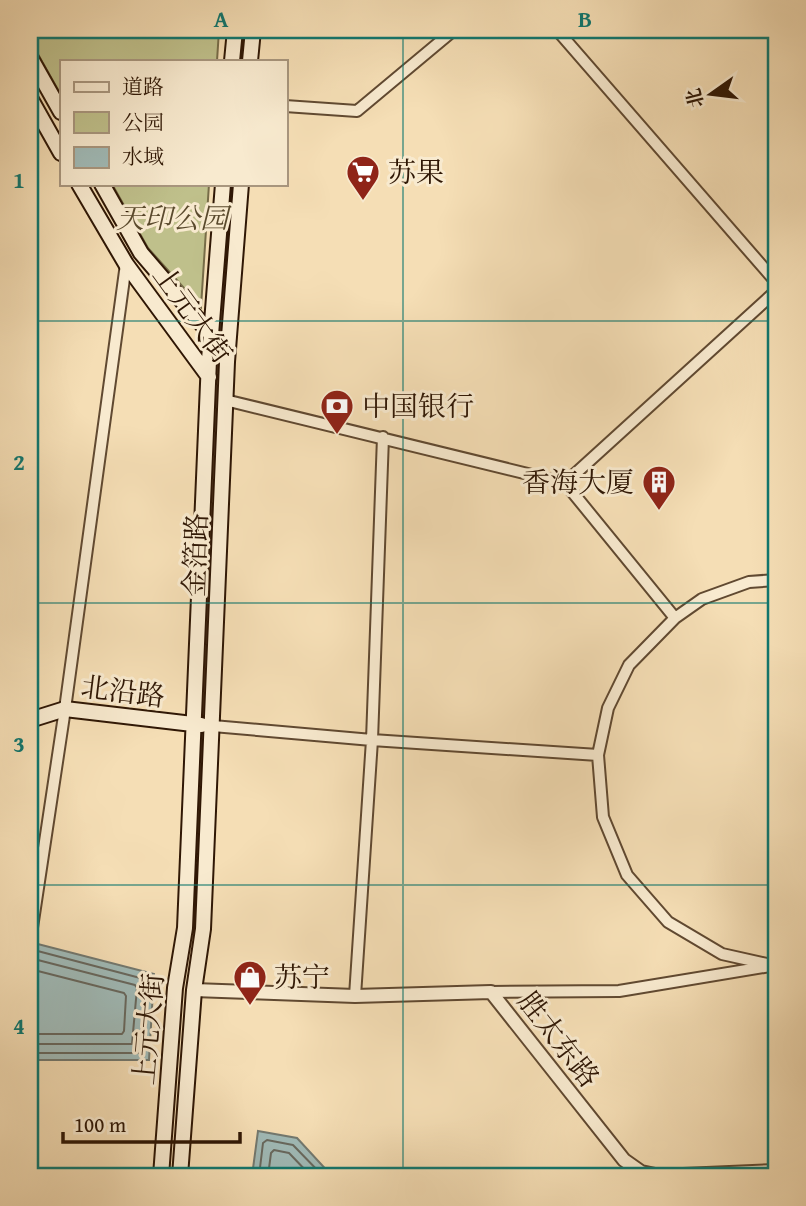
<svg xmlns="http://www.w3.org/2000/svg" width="806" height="1206" font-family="'Gentium Book Plus','Noto Serif SC',serif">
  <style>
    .green { fill: #bfc08b; stroke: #776c48; stroke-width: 2 }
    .water { fill: #a0bab7; stroke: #737970; stroke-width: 2 }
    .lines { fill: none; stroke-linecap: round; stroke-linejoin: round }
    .shore { stroke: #68685e; stroke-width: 2 }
    .minor-casing { stroke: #604931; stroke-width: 14 }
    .tertiary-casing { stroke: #604931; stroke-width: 16 }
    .secondary-casing { stroke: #2f1705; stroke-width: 18 }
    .minor { stroke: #f8eacf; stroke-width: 10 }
    .tertiary { stroke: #f8eacf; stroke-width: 12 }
    .secondary { stroke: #f8eacf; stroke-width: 14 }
    .grid { fill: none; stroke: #0f766e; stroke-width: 2; stroke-opacity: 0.55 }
    .labels { text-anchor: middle; stroke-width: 6; stroke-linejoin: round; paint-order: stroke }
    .poi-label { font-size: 28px; fill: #2f1705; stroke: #f8eacf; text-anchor: start }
    .park-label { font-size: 28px; font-style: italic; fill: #5a4a2d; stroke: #f8eacf }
    .street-label { font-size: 28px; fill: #2f1705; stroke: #f8eacf }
    .neatline { fill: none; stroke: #0f766e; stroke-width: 2.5 }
    .grid-label { font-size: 23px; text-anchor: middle; font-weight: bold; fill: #0f766e }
  </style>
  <rect width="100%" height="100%" fill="#f5deb5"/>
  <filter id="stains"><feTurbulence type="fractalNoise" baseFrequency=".00286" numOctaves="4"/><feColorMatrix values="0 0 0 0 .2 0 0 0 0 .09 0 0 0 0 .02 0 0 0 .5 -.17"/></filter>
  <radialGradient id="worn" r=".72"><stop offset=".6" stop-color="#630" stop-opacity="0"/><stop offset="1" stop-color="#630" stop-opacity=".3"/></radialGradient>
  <path class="green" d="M30 30H219L217 61H61V95L30 40Z
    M112 184H209L201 307 148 248Z"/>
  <path class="water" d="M30 942 154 974 149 1060H30Z
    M258 1131 297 1138 332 1176H252Z"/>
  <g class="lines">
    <path class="shore" d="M30 949 144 979 146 982 141 1053H30
      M30 958 135 985 137 988 132 1044H30
      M30 969 124 993 126 996 124 1031 122 1034H30
      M259 1176 263 1143 267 1140 293 1145 323 1176
      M268 1176 271 1153 274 1150 289 1153 311 1176"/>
    <defs>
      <path id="minor" d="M557 30 776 282
        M285 106 357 111 454 30
        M225 400 565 483 675 618
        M565 483 776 291
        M776 580 749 582 702 599 675 618 629 665 608 708 598 755 603 817 627 875 668 922 722 954 776 966
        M213 726 372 740 598 755
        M30 941 65 709 126 264
        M491 992 619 991 770 966
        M355 996 372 740 383 437"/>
      <path id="tertiary" d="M194 990 355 996 491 992 624 1160 641 1172 660 1176 776 1171"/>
      <path id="secondary" d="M30 57 61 112
        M232 61 235 30
        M250 61 253 30
        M30 98 61 153
        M79 184 126 264 209 377
        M102 184 141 253 212 336
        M30 720 65 709 201 725
        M161 1176 175 988 185 928 209 360 223 184
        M180 1176 194 990 203 929 227 362 241 184"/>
    </defs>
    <use href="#minor" class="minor-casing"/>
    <use href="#tertiary" class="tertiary-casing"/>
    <use href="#secondary" class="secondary-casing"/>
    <use href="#minor" class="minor"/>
    <use href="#tertiary" class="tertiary"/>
    <use href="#secondary" class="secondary"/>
  </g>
  <path class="grid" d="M403 30V1176M30 321H776M30 603H776M30 885H776"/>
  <defs>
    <symbol id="supermarket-pin" viewBox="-11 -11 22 30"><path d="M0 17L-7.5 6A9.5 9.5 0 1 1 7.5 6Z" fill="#8f2418" stroke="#f8eacf"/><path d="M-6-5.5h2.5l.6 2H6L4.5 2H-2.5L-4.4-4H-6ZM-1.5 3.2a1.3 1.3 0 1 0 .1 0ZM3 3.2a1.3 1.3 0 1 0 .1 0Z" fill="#fff"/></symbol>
    <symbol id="bank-pin" viewBox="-11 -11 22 30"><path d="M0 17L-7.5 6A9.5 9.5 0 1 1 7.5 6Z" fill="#8f2418" stroke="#f8eacf"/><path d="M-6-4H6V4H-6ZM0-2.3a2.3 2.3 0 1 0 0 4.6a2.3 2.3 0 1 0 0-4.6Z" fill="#fff"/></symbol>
    <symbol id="building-pin" viewBox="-11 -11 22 30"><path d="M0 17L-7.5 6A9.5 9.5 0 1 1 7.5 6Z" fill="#8f2418" stroke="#f8eacf"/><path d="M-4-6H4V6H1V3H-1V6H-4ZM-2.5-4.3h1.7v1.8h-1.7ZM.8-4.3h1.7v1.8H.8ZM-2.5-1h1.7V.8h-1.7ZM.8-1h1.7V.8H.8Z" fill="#fff"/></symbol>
    <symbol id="shop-pin" viewBox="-11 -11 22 30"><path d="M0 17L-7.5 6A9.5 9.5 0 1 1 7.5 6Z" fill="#8f2418" stroke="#f8eacf"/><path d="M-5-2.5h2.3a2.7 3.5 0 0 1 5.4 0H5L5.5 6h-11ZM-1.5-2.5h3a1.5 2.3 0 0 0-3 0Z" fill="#fff"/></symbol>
  </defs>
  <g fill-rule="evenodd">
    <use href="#supermarket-pin" x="344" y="153" width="38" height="52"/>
    <use href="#bank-pin" x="318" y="387" width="38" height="52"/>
    <use href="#building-pin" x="640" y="463" width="38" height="52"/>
    <use href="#shop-pin" x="231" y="958" width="38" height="52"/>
  </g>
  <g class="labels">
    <g class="poi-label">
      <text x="388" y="182">苏果</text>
      <text x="362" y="416">中国银行</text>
      <text x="634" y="492" text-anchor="end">香海大厦</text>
      <text x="274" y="987">苏宁</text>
    </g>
    <g class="park-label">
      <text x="172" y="228">天印公园</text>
    </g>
    <g class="street-label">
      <text transform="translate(193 314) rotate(54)" y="10">上元大街</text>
      <text transform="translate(195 555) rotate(-88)" y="10">金箔路</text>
      <text transform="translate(123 691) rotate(7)" y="10">北沿路</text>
      <text transform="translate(148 1029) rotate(-85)" y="10">上元大街</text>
      <text transform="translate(559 1039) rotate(52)" y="10">胜太东路</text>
    </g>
  </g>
  <rect width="806" height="1206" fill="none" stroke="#f5deb5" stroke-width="77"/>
  <rect x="60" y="60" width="228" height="126" fill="#f8eacf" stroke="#a8967e" stroke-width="2"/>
  <rect x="74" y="82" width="35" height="10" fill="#f8eacf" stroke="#a8967e" stroke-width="2"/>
  <text x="122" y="94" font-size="21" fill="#2f1705">道路</text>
  <rect x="74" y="112" width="35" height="21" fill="#bfc08b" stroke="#a8967e" stroke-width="2"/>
  <text x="122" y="130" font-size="21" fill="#2f1705">公园</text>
  <rect x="74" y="147" width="35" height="21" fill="#a0bab7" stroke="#a8967e" stroke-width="2"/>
  <text x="122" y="164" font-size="21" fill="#2f1705">水域</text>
  <g transform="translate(711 94) rotate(256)" stroke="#f8eacf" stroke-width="5" paint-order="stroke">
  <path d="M0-5L12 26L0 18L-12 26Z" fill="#2f1705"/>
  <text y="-10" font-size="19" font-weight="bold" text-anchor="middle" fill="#2f1705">北</text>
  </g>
  <path d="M63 1132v10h177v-10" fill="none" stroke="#2f1705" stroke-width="3.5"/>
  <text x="74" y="1132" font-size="21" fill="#2f1705" stroke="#f8eacf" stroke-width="5" paint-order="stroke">100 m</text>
  <rect x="38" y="38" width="730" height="1130" class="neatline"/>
  <g class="grid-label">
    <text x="221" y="27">A</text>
    <text x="585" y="27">B</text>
    <text x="19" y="188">1</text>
    <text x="19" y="470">2</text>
    <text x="19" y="752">3</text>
    <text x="19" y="1034">4</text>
  </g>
  <rect width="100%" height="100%" filter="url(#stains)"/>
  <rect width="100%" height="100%" fill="url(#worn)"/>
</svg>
